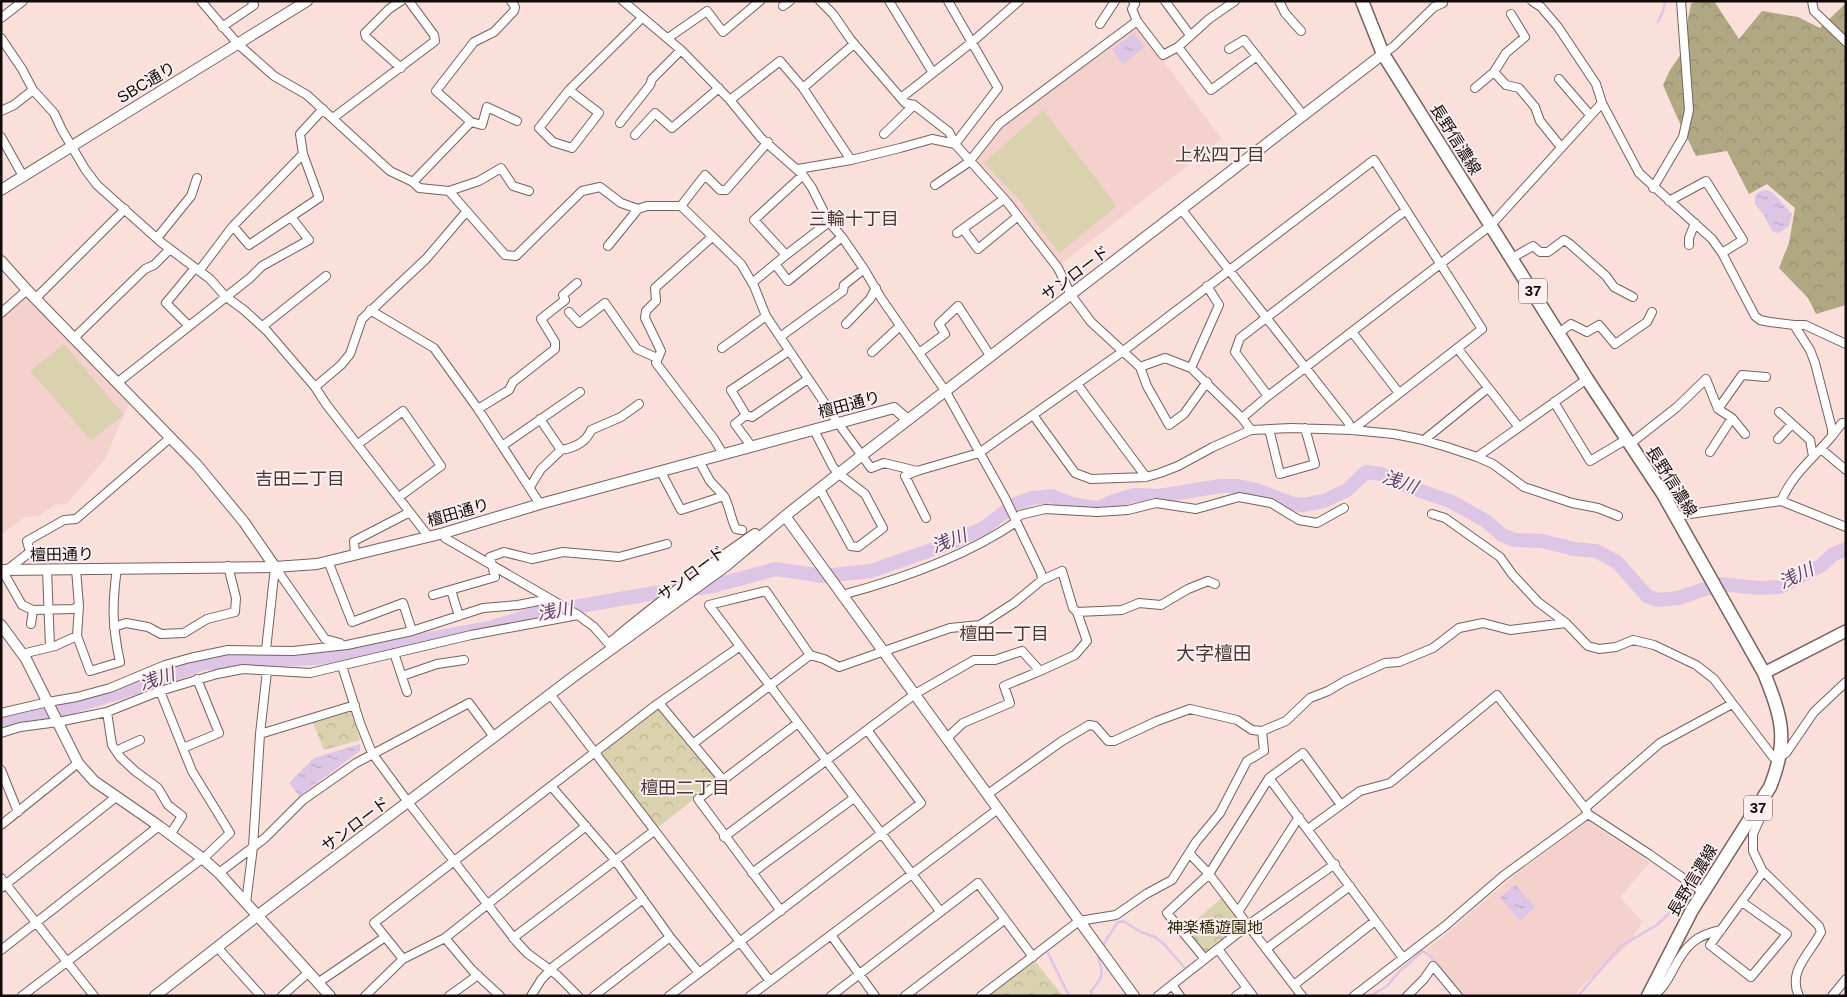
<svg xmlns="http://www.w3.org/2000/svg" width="1847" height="997" font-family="Arial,'Noto Sans JP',sans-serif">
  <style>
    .built { fill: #f4d1cc }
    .green { fill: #dad1af }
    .forest { fill: url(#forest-crowns) }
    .park { fill: url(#park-crowns) }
    .water { fill: url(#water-ripples) }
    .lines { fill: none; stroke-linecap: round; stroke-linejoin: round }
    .stream { stroke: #ddc5e5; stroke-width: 2.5 }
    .river { stroke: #ddc5e5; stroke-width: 14 }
    .minor-casing { stroke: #77605d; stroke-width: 10 }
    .tertiary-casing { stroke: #77605d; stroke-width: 12 }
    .secondary-casing { stroke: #77605d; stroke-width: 14 }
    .primary-casing { stroke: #77605d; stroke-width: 15 }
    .minor { stroke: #fff; stroke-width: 8 }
    .tertiary { stroke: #fff; stroke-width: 10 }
    .secondary { stroke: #fff; stroke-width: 11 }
    .primary { stroke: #fff; stroke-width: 12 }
    .labels { text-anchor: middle; stroke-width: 4; stroke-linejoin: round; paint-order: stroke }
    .shield { fill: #fbf0ef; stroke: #584f4e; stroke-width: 1 }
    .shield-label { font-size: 15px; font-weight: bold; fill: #120a09 }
    .street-label { font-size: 16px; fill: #120a09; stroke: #fbf0ef }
    .park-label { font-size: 16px; fill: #322a0b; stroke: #fbf0ef }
    .neighbourhood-label { font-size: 18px; fill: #4d3836; stroke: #fbf0ef }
    .water-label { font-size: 18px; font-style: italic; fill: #62416c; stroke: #fbf0ef }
    .quarter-label { font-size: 19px; fill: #4d3836; stroke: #fbf0ef }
  </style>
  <defs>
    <pattern id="forest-crowns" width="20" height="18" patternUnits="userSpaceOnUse" patternTransform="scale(1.25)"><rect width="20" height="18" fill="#b0a783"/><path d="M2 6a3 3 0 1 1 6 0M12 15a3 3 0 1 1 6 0" fill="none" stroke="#968e70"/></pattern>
    <pattern id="park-crowns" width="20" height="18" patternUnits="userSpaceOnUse" patternTransform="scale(1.25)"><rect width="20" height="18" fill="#dad1af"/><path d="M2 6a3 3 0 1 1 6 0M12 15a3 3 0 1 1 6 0" fill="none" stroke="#bab295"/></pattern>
    <pattern id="water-ripples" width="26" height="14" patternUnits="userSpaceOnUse" patternTransform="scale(1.25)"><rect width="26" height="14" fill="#ddc5e5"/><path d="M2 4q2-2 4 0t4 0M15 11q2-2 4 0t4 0" fill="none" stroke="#bda8c3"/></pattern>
  </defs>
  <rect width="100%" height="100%" fill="#fadfdb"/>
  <path class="built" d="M1134 26 1142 29 1161 58 1222 139 1061 264 1019 209 976 162 1003 124Z
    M28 293 129 403 105 459 66 505 56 504 39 516 25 517 1 535V316Z
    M1587 821 1650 862 1620 897 1642 922 1630 943 1577 991 1576 996H1463L1427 950 1514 876Z"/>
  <path class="green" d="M1043 110 1117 206 1059 253 1021 202 984 163Z
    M64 344 124 415 91 440 30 371Z"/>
  <path class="forest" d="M1696 1H1714L1739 39 1762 11 1798 17 1820 28 1846 3V305L1816 314 1808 298 1779 268 1789 243 1795 208 1767 184 1749 194 1727 151 1696 156 1677 117 1663 85 1670 70 1681 54 1691 4Z"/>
  <path class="park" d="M660 708 719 779 656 829 600 755Z
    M351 712 360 740 324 750 313 723Z
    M1223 897 1246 925 1207 957 1185 930Z
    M1034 960 1063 996H988Z"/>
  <path class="water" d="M1134 33 1145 47 1123 64 1112 49Z
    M1767 190 1773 193 1792 214 1789 226 1779 233 1772 231 1764 215 1755 204V195L1760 191Z
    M360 744V751L299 796 289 783 314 758Z
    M1515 885 1535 907 1520 921 1500 898Z"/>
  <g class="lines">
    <path class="stream" d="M1658 22 1663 11 1665 1
      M1103 945 1117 923 1123 921 1141 932 1155 937 1164 944 1184 967
      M1048 953 1069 996
      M1092 996 1091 991C1105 975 1103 975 1098 956L1099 954
      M1370 996 1387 986 1399 972 1423 951 1431 957 1463 996
      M1578 996 1621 946 1657 925 1684 899"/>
    <path class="river" d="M1 721 61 710 157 681 204 663 316 658 369 650 489 628 535 614 654 593 709 587 776 569 823 576 871 571 948 544 984 528 1015 504 1032 498 1052 496 1071 504 1094 508 1101 507 1117 500 1135 495 1159 496 1221 486H1238L1257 490 1293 504 1303 505 1324 501 1347 490 1366 472 1381 474 1409 487 1450 501 1486 521 1502 535 1515 540 1542 541 1574 549 1596 551 1617 562 1647 596 1658 600 1678 598 1720 584 1759 588 1780 587 1822 565 1832 555 1846 549"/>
    <defs>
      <path id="minor" d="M201 1 238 44 274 76 307 95 390 171 413 182 419 188 449 191 505 255 516 256 582 191 600 187 621 203 638 209 647 206H681L741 264 754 286 766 316 838 423 871 468 884 463 917 471 979 453 1122 352 1374 160 1482 329 1352 430
        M401 1 389 9 365 33 366 37 401 68
        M623 1 681 50 730 100 761 138 803 175 812 188 829 222 842 237 864 269 881 298 946 392 1005 498 1041 573 1042 580
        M820 1 833 14 851 40 905 103 914 105 949 132 955 144 1007 202 1058 268 1071 295 1091 322 1140 367 1165 358 1191 368 1242 418 1251 430
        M889 1 933 73
        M948 1 998 88 955 144
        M1133 1 1135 4 1132 9 1137 21 1163 55 1178 47 1209 19 1235 1
        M1165 1 1190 35
        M1279 1 1285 13 1301 31
        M1532 1 1541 7 1558 27 1596 84 1602 103 1639 173 1712 239 1722 253 1755 316 1760 320 1770 322 1794 325H1805L1846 344
        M1812 1 1814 11 1846 42
        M783 6 790 1
        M1 18 23 1
        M1100 24 1115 1
        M222 27 254 5 252 1
        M1 38 22 69 33 90 54 113 62 130 85 169 97 185 162 243 210 279 225 296 244 310 267 331 315 387 326 404 429 537
        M668 38 707 11 723 32 760 1
        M1178 47 1211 90 1257 56
        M1229 49 1244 40 1304 116
        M1383 54 1394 46 1434 7 1443 3V1
        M1494 72 1506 85 1519 88 1535 107 1540 121 1561 147
        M1559 79 1590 115
        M803 88 854 44
        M1475 88 1494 72 1506 53 1525 37 1511 14
        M569 90 599 113 572 148 553 142 539 128 569 90 642 18
        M901 98 971 43 1019 1
        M730 100 780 61 803 88 851 160
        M1 111 14 105 33 90
        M333 118 435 41 434 35 409 1
        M471 122 436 91 474 42 494 32 514 11 515 7 511 1
        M620 123 650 85 652 79 681 50
        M884 134 914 105
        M635 135 655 113 672 128 719 88
        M1 137 23 176
        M798 169 851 160 900 148 932 139 955 144
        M413 182 471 122 482 125 487 107 517 121
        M935 185 969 162 999 124 1137 21
        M1653 188 1683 137 1689 110 1681 1
        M449 191 479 181 501 168 513 186 529 191
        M1669 201 1706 181 1743 240 1722 253
        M681 206 705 175 720 190H726L768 142
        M1182 210 1348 422 1352 430
        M233 226 303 154
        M963 229 978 249 1018 216
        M957 233 1004 199
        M712 237 655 288 656 301 646 311 645 318 661 351 656 363 714 439 723 454
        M157 238 191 196 197 178
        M1689 245V238L1695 223
        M608 246 638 209
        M786 255 754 220 803 175
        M1512 258 1533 246 1540 252H1548L1564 240 1570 244 1606 276 1614 287 1633 297
        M775 264 788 281 842 237
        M199 271 233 226 249 245 319 198 303 154 300 134 323 109
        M752 283 786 255 829 222
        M35 299 125 209
        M370 310 434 348 478 409 540 504
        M569 312 579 323 605 303 637 349 657 358
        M1 313 27 290
        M846 324 870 299 876 288
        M189 326 166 303 195 268
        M263 326 326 276
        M1352 332 1399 393
        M1559 333 1571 324 1587 332 1599 325 1615 344 1647 322 1652 312
        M780 337 843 291 844 285 864 269
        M74 338 145 269 154 265 170 249
        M722 348 766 316
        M1458 349 1518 426
        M789 351 731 390 746 415 752 417 808 379
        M872 352 900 326
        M919 353 945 334 939 324 958 306 991 357
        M1140 367 1147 386 1169 425 1184 414 1207 382
        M1191 368 1219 305 1207 286
        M117 383 250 278 262 266 309 240 291 217
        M1077 384 1146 477
        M315 387 341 365 350 354 362 319 426 259 466 212
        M1268 396 1235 352 1240 338 1406 210
        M1554 402 1590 461 1627 439
        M478 409 509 390 513 382 555 349V342L541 319 565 300 563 295 577 283
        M1718 409 1742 375 1766 377
        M1779 412 1810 440 1813 456
        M746 415 735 424 752 447
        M1033 415 1075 473 1091 479 1146 477 1160 473 1178 466 1213 447 1251 430 1291 428 1352 430 1394 434 1419 439 1447 447 1477 457 1493 464 1524 487 1572 503 1598 508 1618 516
        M1242 418 1268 396 1491 225 1602 103
        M540 419 561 450C573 448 586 443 591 430L621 417 639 404
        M1269 429 1280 474 1315 464 1305 428
        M814 430 833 467 839 474 865 494 883 528 858 547 851 546 820 489
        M1832 436 1842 423H1846
        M1778 439 1792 424
        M1424 440 1488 388
        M358 444 403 411 441 466 399 497
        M1630 444 1677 407 1706 379 1718 409 1732 418 1745 434
        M502 446 580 392
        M1821 449 1846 470
        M1710 452 1732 418
        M1477 457 1587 379
        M699 461 710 481 724 496
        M917 471 905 476 926 518
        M661 472 681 510 724 496C730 507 730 517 736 529L742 530
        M530 487 541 469 561 450
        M1781 501C1793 473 1813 459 1832 436V429L1815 363 1810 350 1794 325
        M1432 514 1445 518 1500 557 1512 574 1538 602 1566 623 1588 646 1599 649 1616 647 1633 640 1654 645 1696 665 1714 679 1773 757H1779L1786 753 1814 712 1846 682
        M1676 516 1781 501 1846 527
        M1015 520 1020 515 1045 509 1097 512 1128 510 1156 503 1196 509 1239 497 1271 503 1299 520 1317 523 1344 508
        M444 533 445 538 578 615 594 627 609 644
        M355 555 354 541 410 512
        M275 567 325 639 340 643
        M47 569 50 647
        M76 569 79 606 77 636 90 671 120 662C112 625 112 605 117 568
        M2 570 22 605 33 610 31 624
        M7 570 30 552 27 541 64 520 76 519 170 438
        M451 590 459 616
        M433 595 495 577 490 557 504 552 532 559 563 552 619 557 667 544
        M842 595C901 579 965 557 1016 522
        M33 610 73 609 79 606
        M114 627 126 623 148 627 161 634 184 633 207 619 235 612 236 598 228 566
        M412 631 483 608 518 605 549 599
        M266 650 275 567
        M394 653 407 692
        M22 654 55 646 77 636
        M342 666 360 723 372 753 408 802 516 941 527 953 557 975 578 996
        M402 676 437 664 464 660
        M550 694 770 981 998 809
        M659 703 723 780
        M107 712 112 745 120 757 135 771 158 788 168 805 182 816 170 835
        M1 713 48 702 77 697 110 688 165 665 190 658 228 650 293 651 347 645 412 631 403 603 352 622 328 561
        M1 733 20 727 58 722 107 712 160 691 217 674 243 669 310 673 471 635 578 615
        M260 734 355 705
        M947 738 963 723 1010 703 1004 686 1040 671
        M694 743 810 655
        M183 748 219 733 197 679
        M116 751 140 740
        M1 770 18 812
        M1269 778 1303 753 1341 805
        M551 786 615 860 670 937 699 973
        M988 794 1062 741 1089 725 1095 726 1108 741H1114L1157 721 1190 709 1237 720 1252 730 1262 731 1286 721 1310 698 1328 691 1345 681 1385 663 1399 662 1433 648 1459 628 1483 623 1510 630 1566 623
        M1759 806 1762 814 1753 834V851L1762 870 1819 926 1821 932C1810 954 1787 971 1799 996
        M1 825 78 763
        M1308 829 1360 791 1390 783 1497 695 1585 808
        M724 837 915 694 974 660H995L1022 651 1040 671 1075 655 1087 641 1077 612
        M1189 853 1209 874 1167 913 1205 959
        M219 873 265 838 303 800 356 763 469 703 494 737
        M752 873 854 798
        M1 878 94 996
        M1 888 116 797
        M1703 892 1649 854 1588 814 1585 808 1660 743 1732 704
        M1742 902 1787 934 1751 977 1710 945 1763 872
        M246 903 253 847 260 734 267 671
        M781 911 698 799 798 723
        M940 911 709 605 766 591 810 655 824 659 839 667 950 628 980 625 1014 603 1042 580 1062 571 1073 608 1077 612 1122 610 1139 603 1161 605 1188 589 1208 581 1215 584
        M1238 912 1299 817
        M831 935 875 996
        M445 938 472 970 500 996
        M513 938 654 831
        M217 947 261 996
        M1218 949 1253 996
        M1266 949 1350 886
        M1 950 159 826
        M403 959 374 923 656 705 739 647
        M319 982 385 937
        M1172 985 1180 996
        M1294 985 1375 921
        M1651 990 1659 991C1666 984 1669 977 1674 968 1686 945 1696 935 1721 930
        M22 996 207 855 230 833 192 771 160 691
        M282 996 309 972
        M365 996 403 959 445 938 586 826
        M449 996 478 975
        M531 996 541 980 554 966 643 899
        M594 996 670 937
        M669 996 921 803 868 731
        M750 996 770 981
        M831 996 978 883 1033 957
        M905 996 1004 920
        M981 996 1079 921 1116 915 1146 894 1172 880 1196 842 1220 813 1247 761 1264 751 1262 731
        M1158 996 1248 925 1335 864
        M1236 996 1247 988
        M1302 996 1209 874 1269 778 1403 958
        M1354 996 1445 926 1503 876 1588 814
        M1407 996 1424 979 1433 966 1458 996
        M1832 996 1846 979"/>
      <path id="tertiary" d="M1 190 307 1
        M1 261 27 290 197 465 244 522 275 567
        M785 516 1134 996
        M1 570 275 567 317 564 444 533 540 504 894 408 908 420
        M1 625 26 659 78 763 94 781 159 826 202 858 219 873 330 996
        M613 641C658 603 706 568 755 534
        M155 996 257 916 573 677 726 566 785 516 861 456 1383 54"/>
      <path id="secondary" d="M1764 673 1846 631"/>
      <path id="primary" d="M1362 1 1383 54 1587 379 1663 494 1764 673C1782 718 1789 740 1770 787L1692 910 1648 996"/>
    </defs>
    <use href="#minor" class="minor-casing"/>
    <use href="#tertiary" class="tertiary-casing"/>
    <use href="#secondary" class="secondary-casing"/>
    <use href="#primary" class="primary-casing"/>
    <use href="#minor" class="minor"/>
    <use href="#tertiary" class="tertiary"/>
    <use href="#secondary" class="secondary"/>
    <use href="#primary" class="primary"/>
  </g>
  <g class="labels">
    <g class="shield">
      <rect x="1519" y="278.5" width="28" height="25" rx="4"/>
      <rect x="1744" y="795.5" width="28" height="25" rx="4"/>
    </g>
    <g class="shield-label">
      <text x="1533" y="296">37</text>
      <text x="1758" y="813">37</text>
    </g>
    <g class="street-label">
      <text transform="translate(146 82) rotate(-31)" y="6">SBC通り</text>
      <text transform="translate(1456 139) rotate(58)" y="6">長野信濃線</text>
      <text transform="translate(1075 273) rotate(-37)" y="6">サンロード</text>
      <text transform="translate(849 404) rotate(-15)" y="6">檀田通り</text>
      <text transform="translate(1672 481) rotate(58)" y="6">長野信濃線</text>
      <text transform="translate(458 512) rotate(-16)" y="6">檀田通り</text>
      <text transform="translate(62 554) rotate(-1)" y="6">檀田通り</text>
      <text transform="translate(691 573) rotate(-37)" y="6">サンロード</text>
      <text transform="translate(355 824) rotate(-37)" y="6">サンロード</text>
      <text transform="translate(1692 880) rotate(-59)" y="6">長野信濃線</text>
    </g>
    <g class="park-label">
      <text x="1215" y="933">神楽橋遊園地</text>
    </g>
    <g class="neighbourhood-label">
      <text x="1220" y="161">上松四丁目</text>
      <text x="854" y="225">三輪十丁目</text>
      <text x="300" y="485">吉田二丁目</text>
      <text x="1004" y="640">檀田一丁目</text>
      <text x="685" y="794">檀田二丁目</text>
    </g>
    <g class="water-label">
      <text transform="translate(1400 482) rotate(19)" y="6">浅川</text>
      <text transform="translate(949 541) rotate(-21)" y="6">浅川</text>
      <text transform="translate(1796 576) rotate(-25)" y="6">浅川</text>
      <text transform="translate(555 611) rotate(-10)" y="6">浅川</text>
      <text transform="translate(157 679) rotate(-18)" y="6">浅川</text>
    </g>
    <g class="quarter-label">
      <text x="1214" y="660">大字檀田</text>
    </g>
  </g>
  <rect width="1847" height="997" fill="none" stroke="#120a09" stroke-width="5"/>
</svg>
